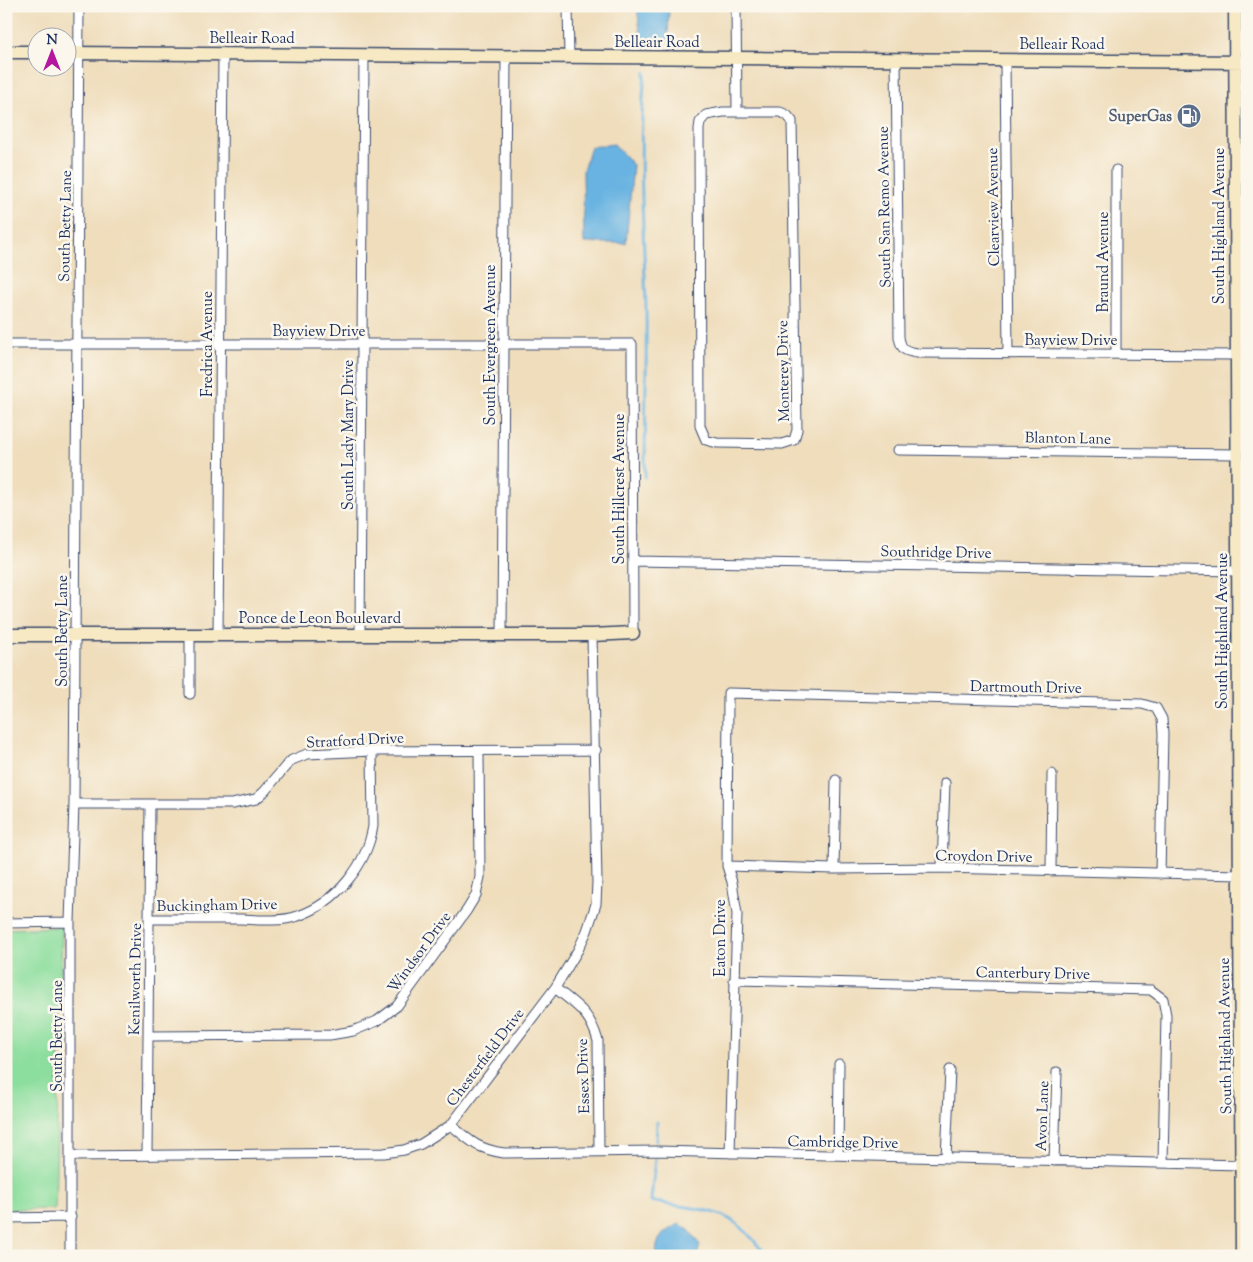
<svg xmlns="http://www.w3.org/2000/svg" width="1253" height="1262" font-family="'Sorts Mill Goudy',serif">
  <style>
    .green { fill: #8cde9e; stroke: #54867e }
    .water { fill: #68b3e1; stroke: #4271a0 }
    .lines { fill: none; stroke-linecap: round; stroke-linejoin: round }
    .stream { stroke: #68b3e1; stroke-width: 3 }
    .street-casing { stroke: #3b496c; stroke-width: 11 }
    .secondary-casing { stroke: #3b496c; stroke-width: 15 }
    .street { stroke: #fff; stroke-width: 9 }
    .secondary { stroke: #f6e9c3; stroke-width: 12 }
    .labels { text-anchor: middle; stroke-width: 5; stroke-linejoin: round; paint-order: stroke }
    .street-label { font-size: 15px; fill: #1b2f5e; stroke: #fbf7ec }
    .service-label { font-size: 15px; font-weight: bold; fill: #4e5e75; stroke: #fbf7ec; text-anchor: end }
  </style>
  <rect width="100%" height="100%" fill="#fbf7ec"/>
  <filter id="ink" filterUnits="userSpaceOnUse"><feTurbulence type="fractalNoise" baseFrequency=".02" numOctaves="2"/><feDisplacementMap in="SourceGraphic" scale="10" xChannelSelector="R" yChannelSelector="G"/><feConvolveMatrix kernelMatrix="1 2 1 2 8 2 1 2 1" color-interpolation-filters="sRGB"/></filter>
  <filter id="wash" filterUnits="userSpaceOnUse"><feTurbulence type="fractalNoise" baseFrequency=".0096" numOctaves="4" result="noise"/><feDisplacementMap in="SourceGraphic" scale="20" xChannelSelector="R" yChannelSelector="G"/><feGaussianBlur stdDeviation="1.12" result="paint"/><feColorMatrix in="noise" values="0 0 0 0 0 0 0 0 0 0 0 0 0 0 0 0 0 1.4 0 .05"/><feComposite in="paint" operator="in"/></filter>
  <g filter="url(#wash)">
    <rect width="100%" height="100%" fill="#efddbb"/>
    <path class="green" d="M62 927 55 1209 6 1210V929Z"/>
    <path class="water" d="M637 6H669L668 40H641Z
      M614 144 633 165 626 243H584L583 170 591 147Z
      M680 1224 689 1230 700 1245 697 1256H656C656 1237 664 1231 680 1224Z"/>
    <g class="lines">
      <path class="stream" d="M645 73C637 151 644 230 646 309 647 365 645 421 645 477
        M656 1141 657 1122
        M655 1158 651 1201C682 1209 718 1205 743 1229 752 1237 759 1247 766 1256"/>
    </g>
  </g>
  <g filter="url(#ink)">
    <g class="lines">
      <defs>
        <path id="street" d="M568 6 569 57
          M736 6 737 112
          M896 59 899 337C901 350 905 351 917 353L1236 355
          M1005 60 1008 353
          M723 112H780L787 115 792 121 797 430 794 440 782 444 717 443 706 440 700 426 699 129 700 122 706 115Z
          M1116 170V354
          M1236 200H1247
          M6 344H632L633 633
          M898 450 1237 454
          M633 561 1238 571
          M360 634 364 55
          M502 634 506 57
          M218 635 223 54
          M190 694V635
          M74 804H232L256 799 264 792 285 767 292 760 307 754 372 751 596 750
          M727 866 834 869 942 868 1240 875
          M942 868 945 783
          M834 869 836 780
          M1051 871 1052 774
          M149 919C180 919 210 919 241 919 259 920 281 922 298 916 336 903 367 865 373 826L372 751
          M6 923 70 922
          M734 980 1151 990 1163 999 1166 1015 1163 1163
          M555 988C577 1006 590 1012 598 1041L599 1151
          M148 1036 330 1035 353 1031 377 1021 397 1006 467 910 476 895 480 877 479 751
          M451 1125C471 1142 478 1149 504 1153L658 1151 1242 1165
          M730 1153 737 914 732 882 727 866 728 693 1142 704 1156 708 1162 719 1163 734 1160 874
          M147 1155 150 804
          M838 1155 839 1064
          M71 1156 384 1153 404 1150 421 1144 451 1125 555 988 578 950 587 931 596 904 597 882 592 635
          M946 1158 950 1070
          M1054 1161 1057 1072
          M6 1218 71 1217
          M70 1256V922L74 804 79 6"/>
        <path id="secondary" d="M1235 6 1242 1256
          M6 52H38
          M68 53 1247 62
          M6 635H592L633 633"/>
      </defs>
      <use href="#street" class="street-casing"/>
      <use href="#secondary" class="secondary-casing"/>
      <use href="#street" class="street"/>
      <use href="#secondary" class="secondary"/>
    </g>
  </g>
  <defs>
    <symbol id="fuel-disc" viewBox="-11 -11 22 22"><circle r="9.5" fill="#5c6f8a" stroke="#fbf7ec"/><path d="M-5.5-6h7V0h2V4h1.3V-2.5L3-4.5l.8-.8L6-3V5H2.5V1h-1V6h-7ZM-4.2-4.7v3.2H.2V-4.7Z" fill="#fff"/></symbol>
  </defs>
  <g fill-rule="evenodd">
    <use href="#fuel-disc" x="1175" y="102" width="28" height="28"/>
  </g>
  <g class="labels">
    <g class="street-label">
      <text x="252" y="43">Belleair Road</text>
      <text x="657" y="47">Belleair Road</text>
      <text x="1062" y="49">Belleair Road</text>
      <text transform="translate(884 207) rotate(-91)" y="5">South San Remo Avenue</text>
      <text transform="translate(993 207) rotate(-91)" y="5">Clearview Avenue</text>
      <text transform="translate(65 226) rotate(-89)" y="5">South Betty Lane</text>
      <text transform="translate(1219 226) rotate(-90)" y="5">South Highland Avenue</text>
      <text transform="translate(1103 262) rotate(-90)" y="5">Braund Avenue</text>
      <text x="319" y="336">Bayview Drive</text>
      <text x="1071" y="345">Bayview Drive</text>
      <text transform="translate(207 344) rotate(-90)" y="5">Fredrica Avenue</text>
      <text transform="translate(490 345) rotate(-90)" y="5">South Evergreen Avenue</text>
      <text transform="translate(783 371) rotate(-91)" y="5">Monterey Drive</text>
      <text transform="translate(348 435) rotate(-90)" y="5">South Lady Mary Drive</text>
      <text transform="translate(1068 438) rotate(1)" y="5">Blanton Lane</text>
      <text transform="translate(619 489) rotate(-90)" y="5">South Hillcrest Avenue</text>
      <text transform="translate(936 552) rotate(1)" y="5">Southridge Drive</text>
      <text x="320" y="623">Ponce de Leon Boulevard</text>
      <text transform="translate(62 631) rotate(-90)" y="5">South Betty Lane</text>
      <text transform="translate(1222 631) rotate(-90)" y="5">South Highland Avenue</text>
      <text transform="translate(1026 687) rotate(1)" y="5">Dartmouth Drive</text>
      <text transform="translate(355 740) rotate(-3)" y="5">Stratford Drive</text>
      <text transform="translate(984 856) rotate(1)" y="5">Croydon Drive</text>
      <text transform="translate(217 905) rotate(-1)" y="5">Buckingham Drive</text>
      <text transform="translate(720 938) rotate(-90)" y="5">Eaton Drive</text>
      <text transform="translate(419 952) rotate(-54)" y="5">Windsor Drive</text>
      <text transform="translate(1033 973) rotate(1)" y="5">Canterbury Drive</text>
      <text transform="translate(135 979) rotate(-89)" y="5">Kenilworth Drive</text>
      <text transform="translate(57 1036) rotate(-90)" y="5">South Betty Lane</text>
      <text transform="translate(1225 1036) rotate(-91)" y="5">South Highland Avenue</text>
      <text transform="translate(485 1057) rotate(-53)" y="5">Chesterfield Drive</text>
      <text transform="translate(583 1076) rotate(-92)" y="5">Essex Drive</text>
      <text transform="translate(1042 1116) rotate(-88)" y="5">Avon Lane</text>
      <text transform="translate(843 1142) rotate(1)" y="5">Cambridge Drive</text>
    </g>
    <g class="service-label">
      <text x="1172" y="121">SuperGas</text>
    </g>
  </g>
  <rect width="1253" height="1262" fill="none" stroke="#fbf7ec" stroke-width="25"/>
  <g transform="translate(52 52)"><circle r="24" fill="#fbf7ec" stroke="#a1a7b3"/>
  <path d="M0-4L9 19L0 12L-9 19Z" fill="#b5179e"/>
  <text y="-8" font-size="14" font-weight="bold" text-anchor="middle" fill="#1b2f5e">N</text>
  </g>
</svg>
